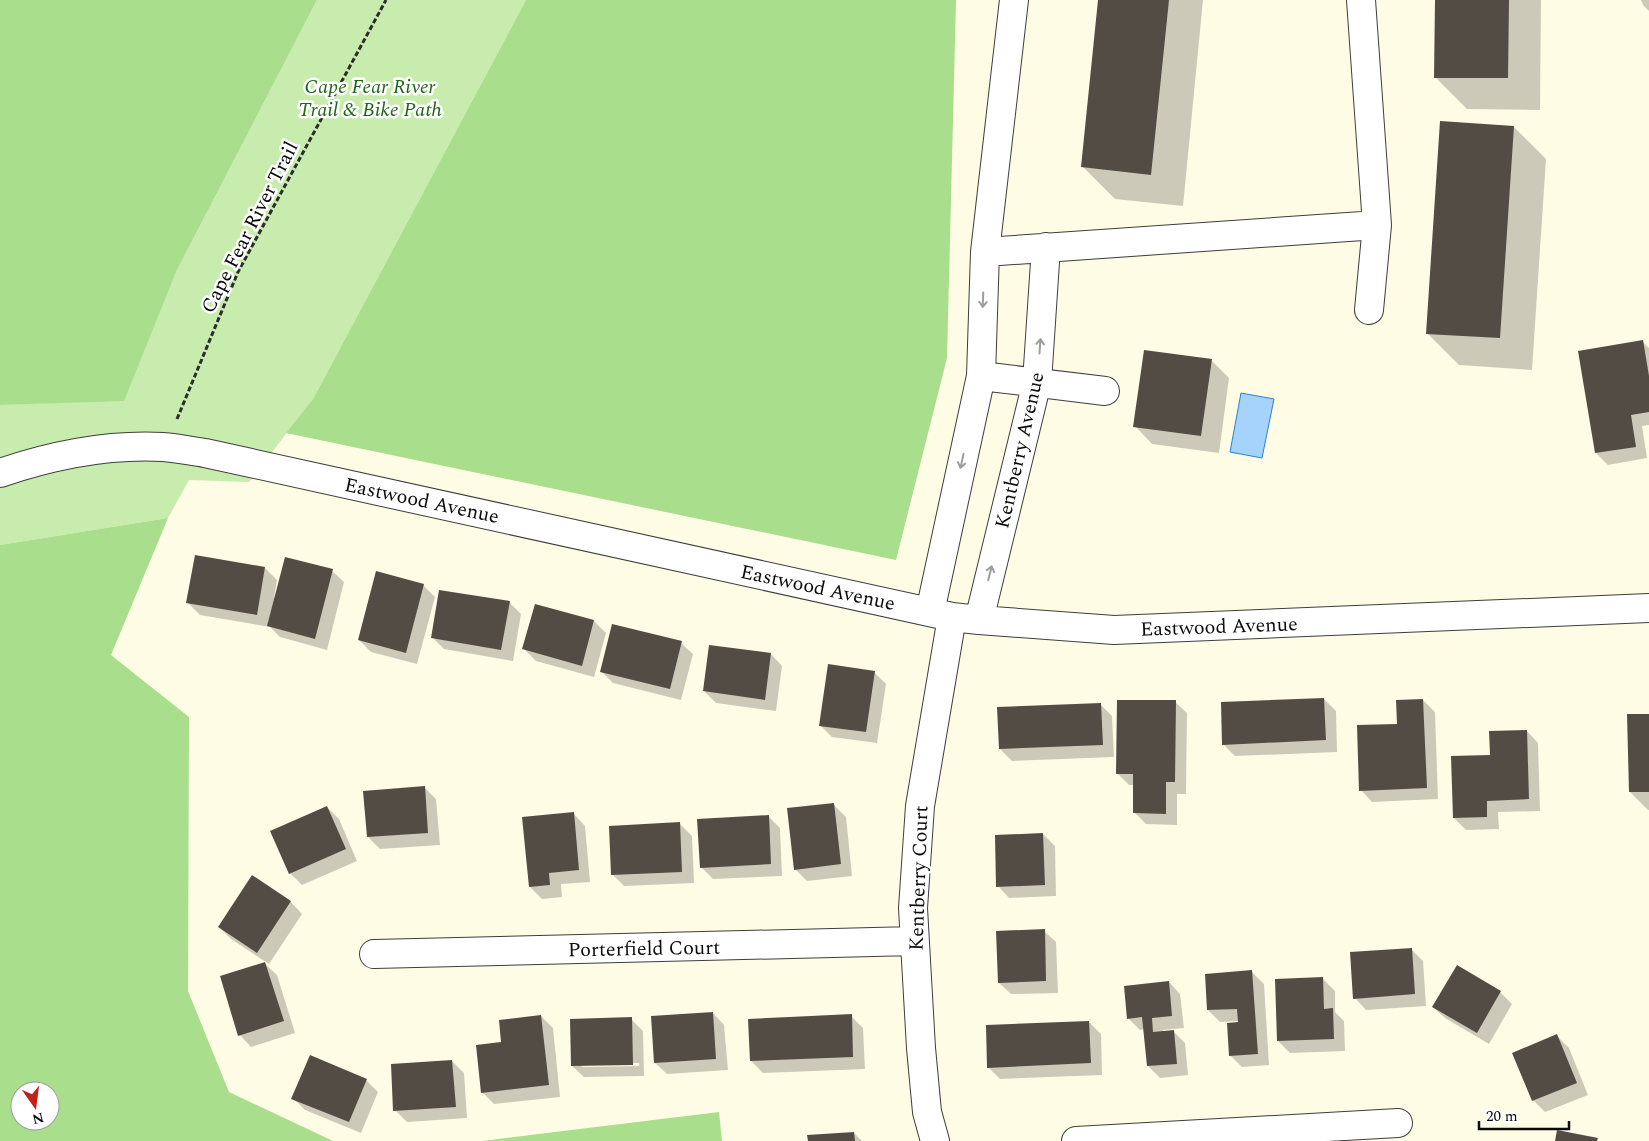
<svg xmlns="http://www.w3.org/2000/svg" width="1649" height="1141" font-family="Spectral,serif">
  <style>
    .green { fill: #c8ecad }
    .forest { fill: #a9de8c; fill-rule: evenodd }
    .water { fill: #a6d3fb; stroke: #2781d8 }
    .shadow { fill: #0003; fill-rule: evenodd }
    .building { fill: #534c45 }
    .lines { fill: none; stroke-linecap: round; stroke-linejoin: round }
    .minor-casing { stroke: #3d3d3d; stroke-width: 30 }
    .path { stroke: #2c2c2c; stroke-width: 3; stroke-dasharray: 5 2.5; stroke-linecap: butt }
    .minor { stroke: #fff; stroke-width: 28 }
    .oneway { stroke: #9d9d9d }
    .labels { text-anchor: middle; stroke-width: 5; stroke-linejoin: round; paint-order: stroke }
    .park-label { font-size: 20px; font-style: italic; fill: #1f6516; stroke: #fff }
    .street-label { font-size: 20px; fill: #0a0a0a; stroke: #fff }
  </style>
  <rect width="100%" height="100%" fill="#fffce6"/>
  <path class="green" d="M317 0H526L313 399 249 482 189 480 168 518 0 545V405L124 400 177 270Z"/>
  <path class="forest" d="M0 0H317L177 270 124 401 0 405Z
    M526 0H956L947 358 896 560 286 433 313 399Z
    M168 518 111 655 189 717 188 991 229 1092 333 1141H0V545ZM20 1091H50V1121H20Z
    M719 1112 722 1141H482Z"/>
  <path class="water" d="M1241 393 1274 399 1262 458 1230 452Z"/>
  <path class="shadow" d="M1099 0H1203L1183 206 1115 199 1083 167Z
    M1436 0H1541L1540 110 1467 109 1435 77Z
    M1641 0H1649V11L1643 5Z
    M1514 127 1546 159 1532 370 1459 365 1427 333Z
    M1643 342 1649 348V425L1642 426 1647 458 1608 465 1596 453Z
    M1212 361 1229 378 1219 453 1152 444 1135 426Z
    M265 568 277 580 274 598H276L332 571 344 582 327 650 280 637 270 627 200 615 188 603Z
    M423 585 435 597 417 664 371 652 359 640Z
    M509 602 521 614 513 661 444 649 432 637Z
    M536 606 594 621 606 633 594 677 536 661 524 649Z
    M681 643 693 654 681 700 613 683 601 671Z
    M771 654 782 666 776 711 716 703 704 691Z
    M874 672 886 684 877 743 832 737 820 725Z
    M1324 699 1336 711 1337 752 1235 756 1223 744Z
    M1423 700 1435 712 1438 799 1372 802 1361 790 1398 725Z
    M1175 702 1187 713 1186 794H1177V825L1146 824 1134 812 1135 785H1129L1117 773Z
    M1100 704 1112 716 1114 757 1012 761 1000 749Z
    M1649 715V810H1648L1630 792Z
    M1527 731 1538 743 1540 811 1498 812 1499 829 1466 830 1454 818 1491 756Z
    M424 787 436 799 440 845 380 849 368 837Z
    M834 805 846 817 852 876 807 881 795 869Z
    M327 807 339 819 357 861 302 885 290 873Z
    M574 814 585 826 590 882 561 884 562 897 542 899 530 887Z
    M768 816 780 828 782 876 713 879 701 867Z
    M680 824 692 836 694 883 624 886 612 874Z
    M1043 834 1055 846 1056 896 1009 898 998 886Z
    M252 877 291 902 302 914 269 964 231 939 219 927Z
    M1044 931 1056 942 1058 993 1011 994 999 983Z
    M1411 949 1423 961 1426 1006 1366 1010 1355 998Z
    M265 964 277 975 295 1033 251 1047 240 1035Z
    M1457 967 1500 992 1512 1004 1489 1044 1445 1018 1433 1007Z
    M1252 972 1264 984 1269 1065 1242 1067 1230 1055 1239 1021 1220 1022 1208 1010Z
    M1323 979 1335 991V1012L1344 1021 1345 1051 1290 1053 1278 1041Z
    M1169 982 1180 994 1184 1028 1163 1030V1032L1173 1031 1185 1043 1188 1075 1160 1078 1148 1066 1145 1029 1140 1030 1128 1018Z
    M713 1013 724 1025 728 1070 667 1074 655 1063Z
    M541 1016 553 1028 560 1097 494 1104 482 1092 503 1043Z
    M851 1016 863 1028 865 1069 763 1073 751 1061Z
    M631 1019 643 1031 644 1076 584 1077 572 1066ZM639 1063V1066L582 1067V1065Z
    M1089 1022 1101 1034 1102 1075 1000 1079 988 1067Z
    M1557 1036 1569 1048 1588 1095 1545 1112 1533 1100Z
    M452 1061 464 1073 467 1118 407 1122 395 1110Z
    M366 1080 378 1092 361 1133 305 1110 293 1098Z
    M854 1133 862 1141H809Z"/>
  <path class="building" d="M1098 0H1169L1151 175 1081 167Z
    M1435 0H1509L1508 78H1434Z
    M1440 121 1514 126 1500 338 1426 334Z
    M1643 340 1649 376V412L1631 415 1636 447 1595 453 1578 351Z
    M1144 350 1212 359 1201 436 1133 427Z
    M195 555 265 567 257 615 186 603Z
    M285 557 333 569 315 639 267 626Z
    M376 571 424 584 406 653 358 640Z
    M439 590 510 601 501 650 431 638Z
    M535 604 594 620 582 666 522 649Z
    M612 624 682 641 670 689 600 672Z
    M709 645 771 653 765 700 703 691Z
    M828 664 875 671 866 732 819 726Z
    M1324 698 1326 740 1222 745 1221 702Z
    M1423 699 1427 788 1359 791 1357 725 1397 724 1396 700Z
    M1117 700H1176L1175 782H1166V814L1133 813V774H1116Z
    M1101 703 1103 745 999 749 997 707Z
    M1627 714H1649V792H1629Z
    M1527 730 1529 799 1487 801V817L1453 818 1451 756 1490 755 1489 731Z
    M425 786 428 833 367 837 363 791Z
    M834 803 841 864 794 870 787 808Z
    M327 806 346 849 289 874 270 831Z
    M574 812 579 870 549 873 550 885 529 887 522 817Z
    M769 815 771 864 700 868 697 819Z
    M680 822 682 872 611 875 609 826Z
    M1043 833 1045 885 996 887 995 835Z
    M252 875 291 901 257 953 218 927Z
    M1045 929 1046 981 998 983 996 931Z
    M1412 948 1415 994 1353 999 1350 952Z
    M265 962 284 1021 238 1036 220 976Z
    M1457 965 1501 991 1477 1033 1432 1007Z
    M1252 970 1258 1054 1229 1056 1227 1023 1238 1022 1237 1009 1207 1010 1205 974Z
    M1323 977 1324 1009 1333 1008 1334 1039 1277 1041 1275 979Z
    M1169 981 1172 1016 1152 1018 1153 1032 1174 1030 1177 1064 1147 1066 1142 1017 1127 1019 1124 986Z
    M713 1012 716 1059 654 1063 651 1016Z
    M852 1014 853 1057 750 1061 748 1019Z
    M541 1015 549 1085 481 1093 476 1045 501 1042 499 1020Z
    M632 1017 633 1065 571 1066 570 1019Z
    M1089 1021 1091 1063 987 1068 986 1025Z
    M1557 1034 1577 1083 1532 1101 1512 1053Z
    M310 1055 367 1079 349 1122 291 1099Z
    M452 1060 456 1107 393 1111 391 1064Z
    M1557 1130 1598 1138 1597 1141H1555Z
    M854 1132 855 1141H808L807 1135Z"/>
  <g class="lines">
    <defs>
      <path id="minor" d="M1014 0 985 252 1377 225
        M1361 0 1377 225 1369 310
        M981 376 1105 391
        M0 473C53 455 107 444 163 447 177 448 191 451 205 453L952 617 979 620 1114 630 1649 608
        M930 612 981 376 985 252
        M979 620 1037 382 1046 247
        M374 954 914 941
        M935 1141 927 1112 921 1048 913 908 920 806 952 617
        M1076 1141 1398 1123"/>
    </defs>
    <use href="#minor" class="minor-casing"/>
    <path class="path" d="M177 419 238 272 386 0"/>
    <use href="#minor" class="minor"/>
  </g>
  <defs><path id="oneway-shaft" d="M-6 0H5M1.5-3L5.5 0L1.5 3" fill="none" stroke-width="1.6" stroke-linecap="round" stroke-linejoin="round" transform="scale(1.25)"/></defs>
  <g class="oneway">
    <use href="#oneway-shaft" transform="translate(983 300) rotate(92)"/>
    <use href="#oneway-shaft" transform="translate(1040 346) rotate(-86)"/>
    <use href="#oneway-shaft" transform="translate(962 461) rotate(102)"/>
    <use href="#oneway-shaft" transform="translate(990 573) rotate(-76)"/>
  </g>
  <g class="labels">
    <g class="park-label">
      <text x="370" y="93">Cape Fear River<tspan x="370" dy="23">Trail &amp; Bike Path</tspan></text>
    </g>
    <g class="street-label">
      <text transform="translate(249 227) rotate(-63)" y="7">Cape Fear River Trail</text>
      <text transform="translate(1019 450) rotate(-77)" y="7">Kentberry Avenue</text>
      <text transform="translate(422 500) rotate(12)" y="7">Eastwood Avenue</text>
      <text transform="translate(818 587) rotate(12)" y="7">Eastwood Avenue</text>
      <text transform="translate(1219 626) rotate(-2)" y="7">Eastwood Avenue</text>
      <text transform="translate(918 878) rotate(-88)" y="7">Kentberry Court</text>
      <text transform="translate(644 948) rotate(-1)" y="7">Porterfield Court</text>
    </g>
  </g>
  <g transform="translate(35 1106) rotate(166)"><circle r="24" fill="#ffffff" stroke="#9d9d9d"/>
  <path d="M0-4L9 19L0 12L-9 19Z" fill="#c32018"/>
  <text y="-8" font-size="14" font-weight="bold" text-anchor="middle" fill="#0a0a0a">N</text>
  </g>
  <path d="M1479 1121v8h90v-8" fill="none" stroke="#0a0a0a" stroke-width="2.5"/>
  <text x="1486" y="1121" font-size="15" fill="#0a0a0a" stroke="#ffffff" stroke-width="4" paint-order="stroke">20 m</text>
</svg>
